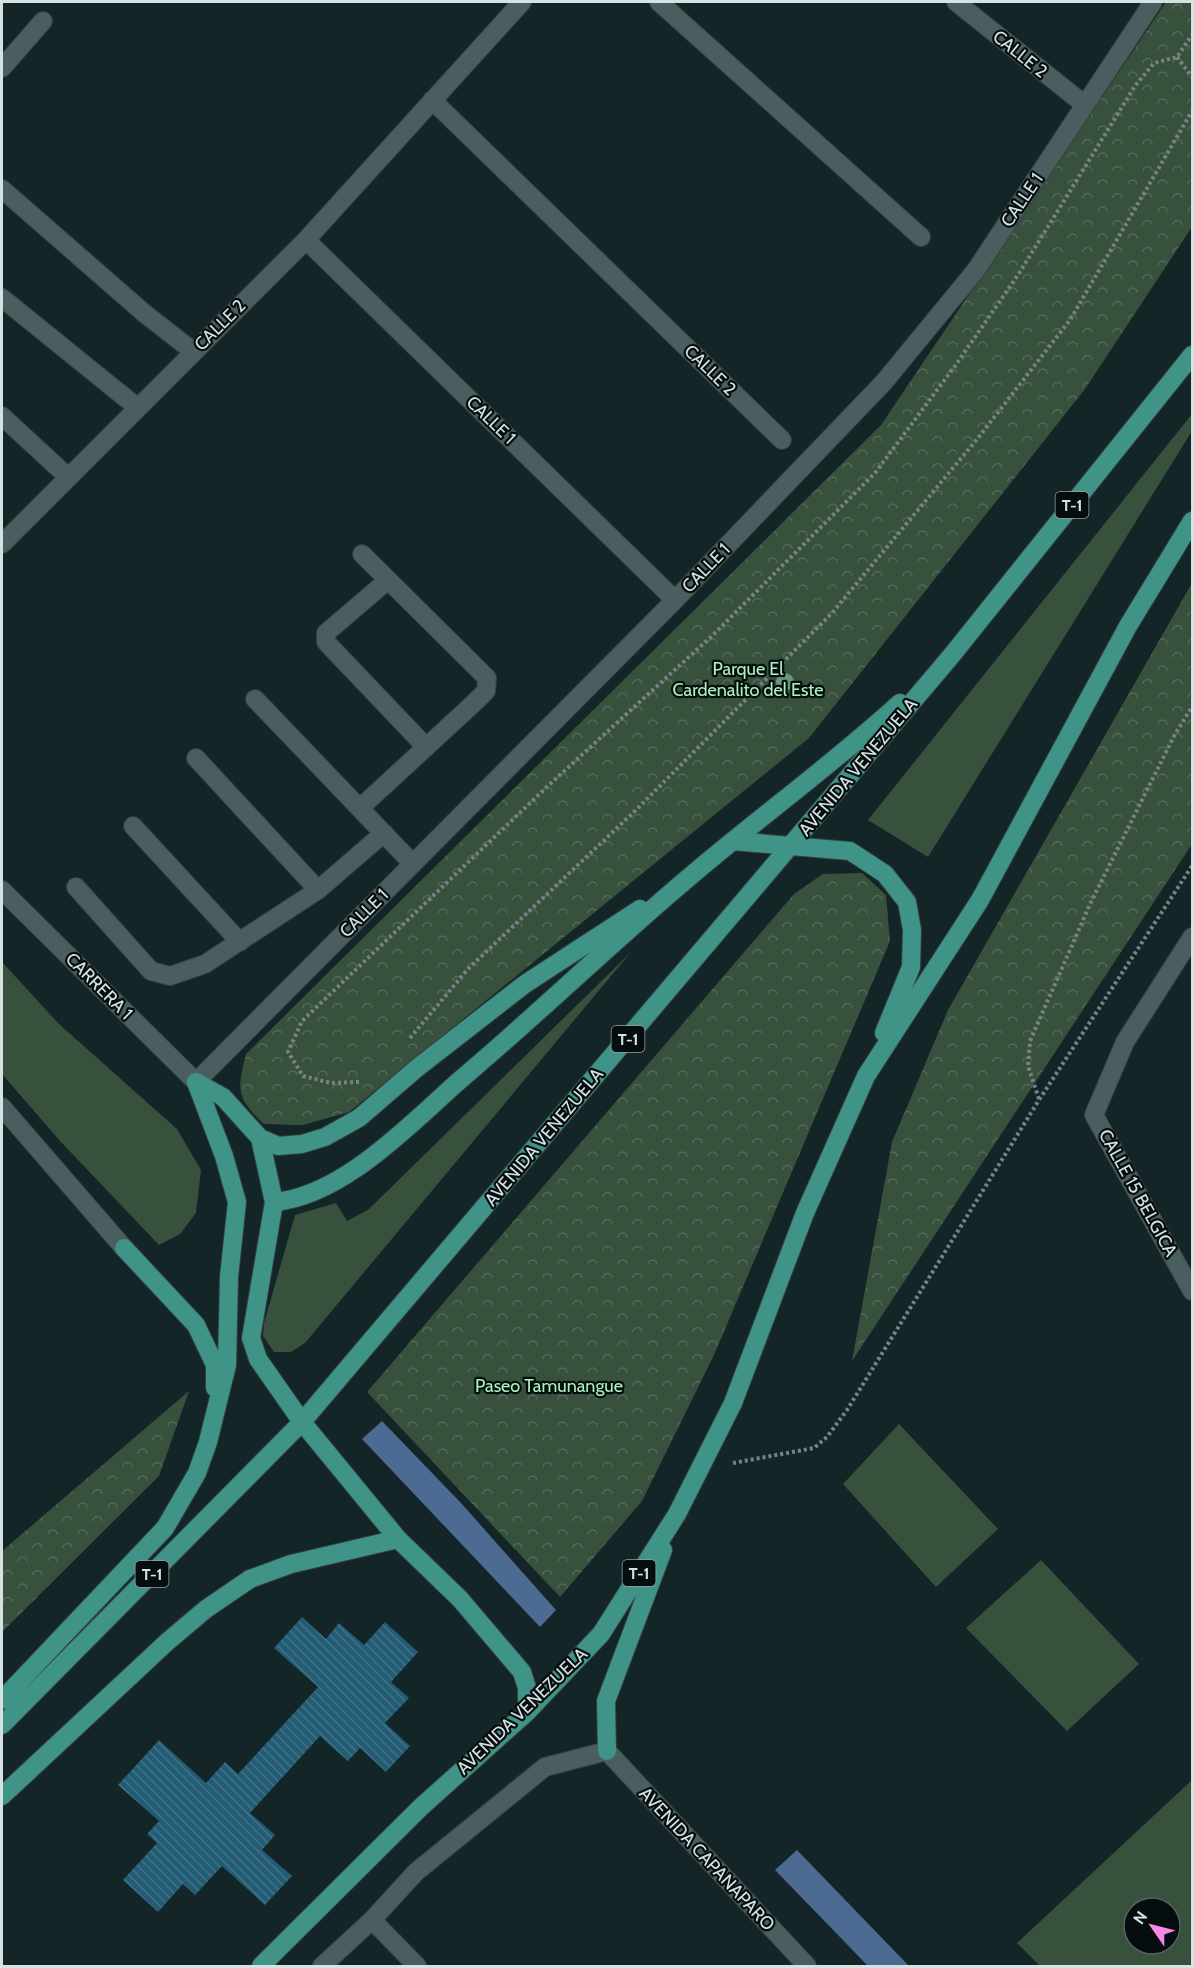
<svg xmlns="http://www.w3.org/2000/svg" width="1194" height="1968" font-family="Cabin,sans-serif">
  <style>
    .green { fill: #37513d; fill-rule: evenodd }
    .park { fill: url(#park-crowns) }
    .water { fill: #4c6a92 }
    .building { fill: url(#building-back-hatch) }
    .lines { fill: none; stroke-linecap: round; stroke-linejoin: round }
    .minor-casing { stroke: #344142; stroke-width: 20 }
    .major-casing { stroke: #344142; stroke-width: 20 }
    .path { stroke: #768486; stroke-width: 4; stroke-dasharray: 3 3; stroke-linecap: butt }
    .minor { stroke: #4a5d5f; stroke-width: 18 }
    .major { stroke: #409487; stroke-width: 18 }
    .tree { fill: #67967a }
    .labels { text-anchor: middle; stroke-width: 4.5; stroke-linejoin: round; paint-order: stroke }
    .shield { fill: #060d0e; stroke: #98a1a2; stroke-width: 1.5 }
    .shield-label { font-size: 16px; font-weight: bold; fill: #d6e1e2 }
    .street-label { font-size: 18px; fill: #d6e1e2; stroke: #060d0e }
    .park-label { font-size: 18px; fill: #abf3bd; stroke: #060d0e }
  </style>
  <defs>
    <pattern id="park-crowns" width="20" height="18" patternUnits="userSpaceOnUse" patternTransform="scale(1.5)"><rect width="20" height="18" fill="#37513d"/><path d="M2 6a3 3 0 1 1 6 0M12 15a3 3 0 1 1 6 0" fill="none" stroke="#536a59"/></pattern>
    <pattern id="building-back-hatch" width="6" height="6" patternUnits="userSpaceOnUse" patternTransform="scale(1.5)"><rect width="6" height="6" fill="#225c75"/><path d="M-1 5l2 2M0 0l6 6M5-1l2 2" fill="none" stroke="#417388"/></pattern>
  </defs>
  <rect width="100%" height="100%" fill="#132527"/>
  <path class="green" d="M1192 414V431L928 857 868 820Z
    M631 952 305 1343 291 1352H274L263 1336 264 1323 295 1215 336 1203 347 1221 369 1209Z
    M2 962 59 1024 177 1129 201 1170 196 1213 180 1234 159 1245 60 1141 2 1074Z
    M899 1424 998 1529 936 1587 843 1484Z
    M1041 1560 1139 1664 1067 1731 966 1628Z
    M1192 1780V1966H1040L1017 1943ZM1134 1908H1170V1944H1134Z"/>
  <path class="park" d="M1166 2H1192V227L1085 389 809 738 349 1112 303 1125 264 1124C236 1098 237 1090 246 1054L881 425Z
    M1192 583V844L852 1361 892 1142 948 1010Z
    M862 873 886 895 890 941 714 1355 642 1501 560 1597 367 1392 794 894 823 874Z
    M189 1391 159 1476 2 1632V1551Z"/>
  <path class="water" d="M382 1421 461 1503 556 1610 540 1627 362 1439Z
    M797 1850 909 1966H868L775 1870Z"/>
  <path class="building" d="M302 1617 326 1639 339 1623 364 1645 385 1622 418 1652 391 1682 409 1698 385 1723 410 1746 386 1772 360 1748 348 1761 320 1736 250 1813 275 1835 262 1850 292 1876 265 1905 222 1866 195 1895 183 1884 158 1912 123 1880 157 1843 147 1834 159 1821 118 1785 159 1740 206 1783 225 1762 238 1774 318 1687 274 1648Z"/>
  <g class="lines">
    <defs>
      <path id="minor" d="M659 2 921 237
        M956 2 1085 105
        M2 68 43 21
        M432 100 782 440
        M2 189 144 313 194 352
        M306 240 675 600
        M2 298 138 408
        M2 416 68 477
        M2 544 306 240 522 2
        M388 580 326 633V642L426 747
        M255 699 413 864
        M196 758 318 890
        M360 808 474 703 486 691 487 678 362 554
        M133 826 240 942
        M76 887 151 971 170 976 205 964 318 890 384 833
        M2 890 196 1082 675 600 884 382 976 270 1153 2
        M1192 937 1125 1042 1094 1115 1192 1291
        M2 1107 124 1248
        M372 1920 417 1966
        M322 1966 372 1920 416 1872 545 1767 607 1751 807 1966"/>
      <path id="major" d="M733 841 850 851 885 874 907 902 912 930 911 967 884 1033
        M196 1082 223 1097 260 1138 274 1202 251 1338 258 1359 302 1422 398 1539 460 1599 522 1672 527 1688V1712
        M260 1138 278 1146 302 1144 325 1137 359 1118 417 1068 525 984 640 909
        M274 1202C343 1196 410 1124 460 1080 537 1015 610 944 687 879 757 819 832 765 900 703
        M124 1248 196 1325 215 1365V1388
        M2 1700 165 1528 197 1473 208 1442 227 1365 229 1277 237 1202 224 1156 196 1082
        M2 1725 302 1422 952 655 1192 355
        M607 1751 606 1701 663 1550
        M2 1796 167 1642 206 1609 250 1579 291 1564 398 1539
        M261 1966 421 1807 527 1712 601 1634 677 1514 733 1403 805 1213 866 1076 980 900 1128 626 1192 521"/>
    </defs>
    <use href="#minor" class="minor-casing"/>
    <use href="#major" class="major-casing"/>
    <path class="path" d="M1177 57 1192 77
      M410 1038 468 969 637 809 832 613 978 438 1070 320 1192 111
      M359 1082 331 1083 303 1076 288 1052 302 1021 550 784 714 634 875 473 955 366 1018 275 1135 86 1154 63 1177 57 1192 35
      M1039 1099 1028 1066 1030 1041 1091 902 1174 736 1192 707
      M733 1463 814 1448 827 1437 847 1410 1039 1100 1192 866"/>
    <use href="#minor" class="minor"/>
    <use href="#major" class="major"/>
  </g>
  <circle class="tree" cx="785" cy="682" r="9"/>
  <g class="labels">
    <g class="shield">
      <rect x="1055.5" y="492" width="33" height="26" rx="4.5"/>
      <rect x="611.5" y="1026" width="33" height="26" rx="4.5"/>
      <rect x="622.5" y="1560" width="33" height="26" rx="4.5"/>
      <rect x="135.5" y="1561" width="33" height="26" rx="4.5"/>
    </g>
    <g class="shield-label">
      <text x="1072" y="511">T-1</text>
      <text x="628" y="1045">T-1</text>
      <text x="639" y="1579">T-1</text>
      <text x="152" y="1580">T-1</text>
    </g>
    <g class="street-label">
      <text transform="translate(1020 54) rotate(39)" y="6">CALLE 2</text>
      <text transform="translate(1022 200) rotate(-56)" y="6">CALLE 1</text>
      <text transform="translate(220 325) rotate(-45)" y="6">CALLE 2</text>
      <text transform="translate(710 370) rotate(44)" y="6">CALLE 2</text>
      <text transform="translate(491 420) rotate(44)" y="6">CALLE 1</text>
      <text transform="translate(706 568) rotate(-46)" y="6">CALLE 1</text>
      <text transform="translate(858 767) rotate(-50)" y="6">AVENIDA VENEZUELA</text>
      <text transform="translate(364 913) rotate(-45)" y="6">CALLE 1</text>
      <text transform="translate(99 986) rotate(45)" y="6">CARRERA 1</text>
      <text transform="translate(544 1137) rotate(-50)" y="6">AVENIDA VENEZUELA</text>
      <text transform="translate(1138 1193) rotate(61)" y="6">CALLE 15 BELGICA</text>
      <text transform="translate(522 1711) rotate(-44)" y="6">AVENIDA VENEZUELA</text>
      <text transform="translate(707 1859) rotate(47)" y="6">AVENIDA CAPANAPARO</text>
    </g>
    <g class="park-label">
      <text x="748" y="675">Parque El<tspan x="748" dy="21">Cardenalito del Este</tspan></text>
      <text x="549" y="1392">Paseo Tamunangue</text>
    </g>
  </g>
  <rect width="1194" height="1968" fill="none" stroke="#d6e1e2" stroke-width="6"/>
  <g transform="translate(1152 1926) rotate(305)"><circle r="28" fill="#060d0e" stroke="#596263" stroke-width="1.5"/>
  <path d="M0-4.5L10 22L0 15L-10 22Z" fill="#f987e8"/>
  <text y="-9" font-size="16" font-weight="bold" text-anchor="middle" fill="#d6e1e2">N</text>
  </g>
</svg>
